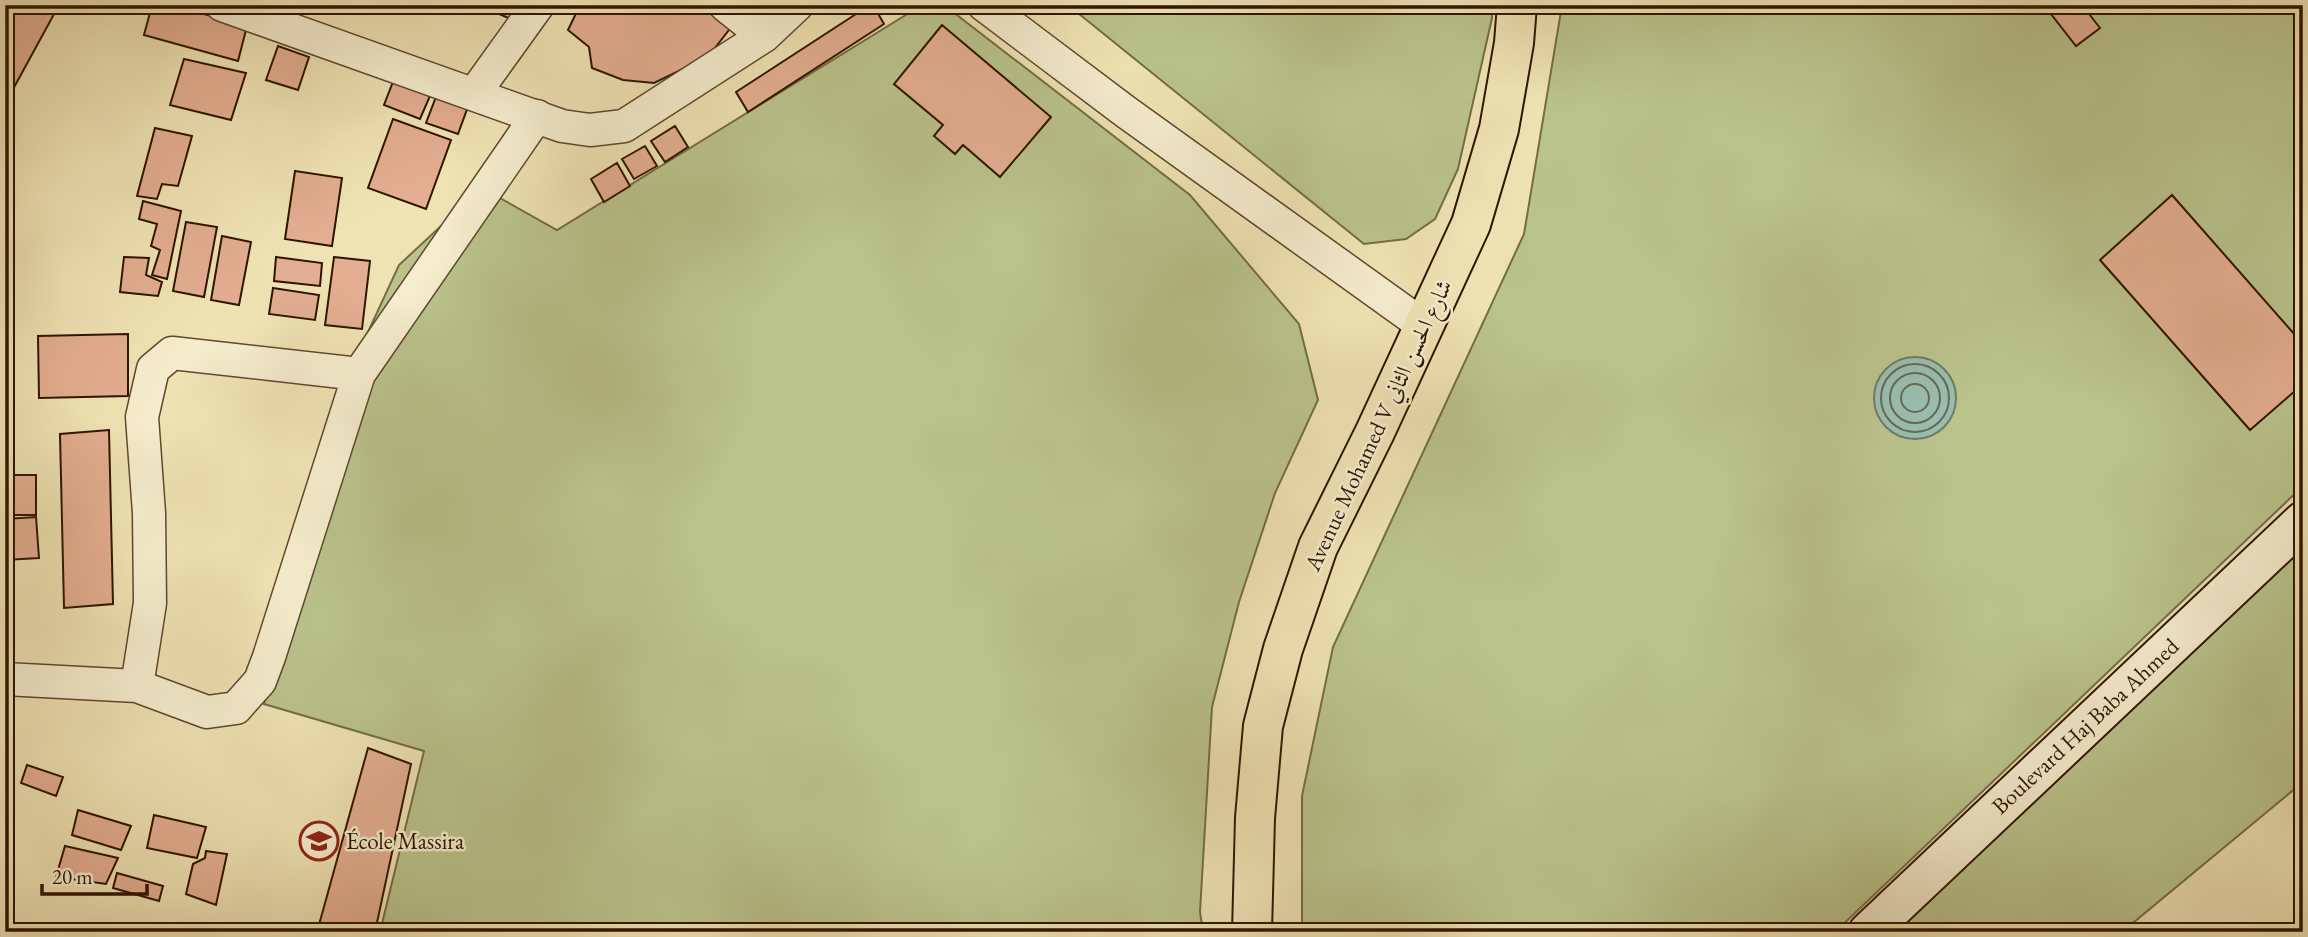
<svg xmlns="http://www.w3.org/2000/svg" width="2308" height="937" font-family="'EB Garamond',Amiri,serif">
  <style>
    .green { fill: #bac38c; stroke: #746c46; stroke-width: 2 }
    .water { fill: #9abeb0; stroke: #6f7a6a; stroke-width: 2 }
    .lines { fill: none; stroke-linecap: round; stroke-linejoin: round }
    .shore { stroke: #646958; stroke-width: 2 }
    .building { fill: #e3ae91; stroke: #2f1400; stroke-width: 2 }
    .street-casing { stroke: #5f482d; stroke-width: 35 }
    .secondary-casing { stroke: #2f1400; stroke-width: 42 }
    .primary-casing { stroke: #2f1400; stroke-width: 42 }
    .street { stroke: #f5edce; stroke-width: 32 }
    .secondary { stroke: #f5edce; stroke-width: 38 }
    .primary { stroke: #efe3b4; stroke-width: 38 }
    .labels { text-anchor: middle; stroke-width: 5; stroke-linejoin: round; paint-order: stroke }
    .street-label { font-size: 23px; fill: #2f1400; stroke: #f5edce }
    .poi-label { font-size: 23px; fill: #2f1400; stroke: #f5edce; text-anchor: start }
  </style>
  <rect width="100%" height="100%" fill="#efe3b4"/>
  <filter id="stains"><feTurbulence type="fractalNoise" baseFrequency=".00286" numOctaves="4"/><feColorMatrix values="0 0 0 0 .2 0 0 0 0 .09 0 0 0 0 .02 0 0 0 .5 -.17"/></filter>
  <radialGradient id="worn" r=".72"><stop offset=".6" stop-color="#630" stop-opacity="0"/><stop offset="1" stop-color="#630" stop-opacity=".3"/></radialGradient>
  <path class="green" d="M922 5H944L1190 195 1299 324 1318 400 1275 493 1239 602 1212 707 1200 912 1203 932H380L424 751 264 704 342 388 399 265 482 188 557 230Z
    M1068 5H1492V18L1458 169 1435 219 1406 239 1364 244Z
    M1562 5H2303V486L1835 932H1302V796L1333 647 1524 234Z
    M2303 543V782L2122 932H1891Z"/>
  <path class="water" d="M1874 398a41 41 0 1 1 82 0a41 41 0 1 1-82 0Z"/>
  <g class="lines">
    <path class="shore" d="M1881 398a34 34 0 1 1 68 0a34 34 0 1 1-68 0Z
      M1890 398a25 25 0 1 1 50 0a25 25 0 1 1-50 0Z
      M1901 398a14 14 0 1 1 28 0a14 14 0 1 1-28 0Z"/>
  </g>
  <path class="building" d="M5 5H59L6 102 5 101Z
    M152 5H172L247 26 238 61 144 35Z
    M478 5H517L511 19Z
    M580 5H704L735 22 708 57 654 83 623 80 592 68 589 47 568 30Z
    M870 5H873L884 24 748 112 736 92Z
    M2044 5H2082L2100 28 2076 46Z
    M942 25 1051 117 1000 177 963 145 955 154 934 136 943 125 894 84Z
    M278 46 309 57 298 90 266 80Z
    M184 59 246 73 231 120 170 105Z
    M396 74 433 89 420 119 384 105Z
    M439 89 470 101 458 134 426 123Z
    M393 119 451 140 426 209 368 188Z
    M675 126 688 147 665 162 651 141Z
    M155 128 192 136 178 186 162 184 157 199 137 196Z
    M645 146 657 166 634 179 622 159Z
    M617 163 630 186 604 202 591 179Z
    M295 171 342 178 332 246 285 239Z
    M2172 195 2303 344V384L2250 430 2100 260Z
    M143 201 181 211 167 279 152 275 160 250 151 246 157 224 139 219Z
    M186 222 217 227 204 297 173 291Z
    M222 236 251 242 239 305 211 300Z
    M124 257 149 258 146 275 162 282 158 296 120 292Z
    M276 257 322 263 320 286 274 281Z
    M334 257 370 261 362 329 325 325Z
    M273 288 319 295 315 320 269 314Z
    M128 334V396L39 398 38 336Z
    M109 430 113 604 64 608 60 434Z
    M5 475H36V515H5Z
    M36 517 39 558 5 560V519Z
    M368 748 411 764 375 932H317Z
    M27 765 63 777 56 796 21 783Z
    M78 810 131 826 121 850 72 835Z
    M154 815 206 827 197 858 147 848Z
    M65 846 118 858 106 884 56 877Z
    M206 851 227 854 216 905 186 894 193 864 205 858Z
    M117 873 163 886 159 901 113 888Z"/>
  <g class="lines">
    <defs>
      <path id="street" d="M222 5 562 126 590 130 624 126 764 36 797 5
        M725 5 764 36
        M984 5 1126 112 1424 326
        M474 94 538 5
        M5 679 137 686 207 712 236 708 260 681 269 657 359 374
        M137 686 150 603 149 513 142 417 153 369 172 353 359 374 537 116"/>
      <path id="secondary" d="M1868 932 2303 521"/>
      <path id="primary" d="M1252 932 1255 818 1263 726 1283 649 1318 547 1375 432 1471 224 1499 129 1514 43 1517 5"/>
    </defs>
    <use href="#street" class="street-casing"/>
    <use href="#secondary" class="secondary-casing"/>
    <use href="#primary" class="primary-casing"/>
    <use href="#street" class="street"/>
    <use href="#secondary" class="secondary"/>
    <use href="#primary" class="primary"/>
  </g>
  <defs>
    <symbol id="school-ring" viewBox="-11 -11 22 22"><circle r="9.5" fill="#f5edce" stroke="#8f2418" stroke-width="1.5"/><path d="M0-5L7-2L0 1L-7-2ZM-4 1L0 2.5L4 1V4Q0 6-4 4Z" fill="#8f2418"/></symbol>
  </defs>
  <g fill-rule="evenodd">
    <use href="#school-ring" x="297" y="819" width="44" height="44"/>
  </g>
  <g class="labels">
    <g class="street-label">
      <text transform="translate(1378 425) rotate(-65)" y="8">Avenue Mohamed V شارع الحسن الثاني</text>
      <text transform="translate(2085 726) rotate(-43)" y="8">Boulevard Haj Baba Ahmed</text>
    </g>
    <g class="poi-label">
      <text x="346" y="849">École Massira</text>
    </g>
  </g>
  <rect width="2308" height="937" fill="none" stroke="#efe3b4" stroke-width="28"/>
  <rect x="7" y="7" width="2294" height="923" fill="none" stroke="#2f1400" stroke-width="3.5"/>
  <rect x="14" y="14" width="2280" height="909" fill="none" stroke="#2f1400" stroke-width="2"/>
  <path d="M42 884v10h105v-10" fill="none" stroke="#2f1400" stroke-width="3.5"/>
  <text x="52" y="884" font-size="21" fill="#2f1400" stroke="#f5edce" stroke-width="5" paint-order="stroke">20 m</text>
  <rect width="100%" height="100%" filter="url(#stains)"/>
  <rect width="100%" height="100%" fill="url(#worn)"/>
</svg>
